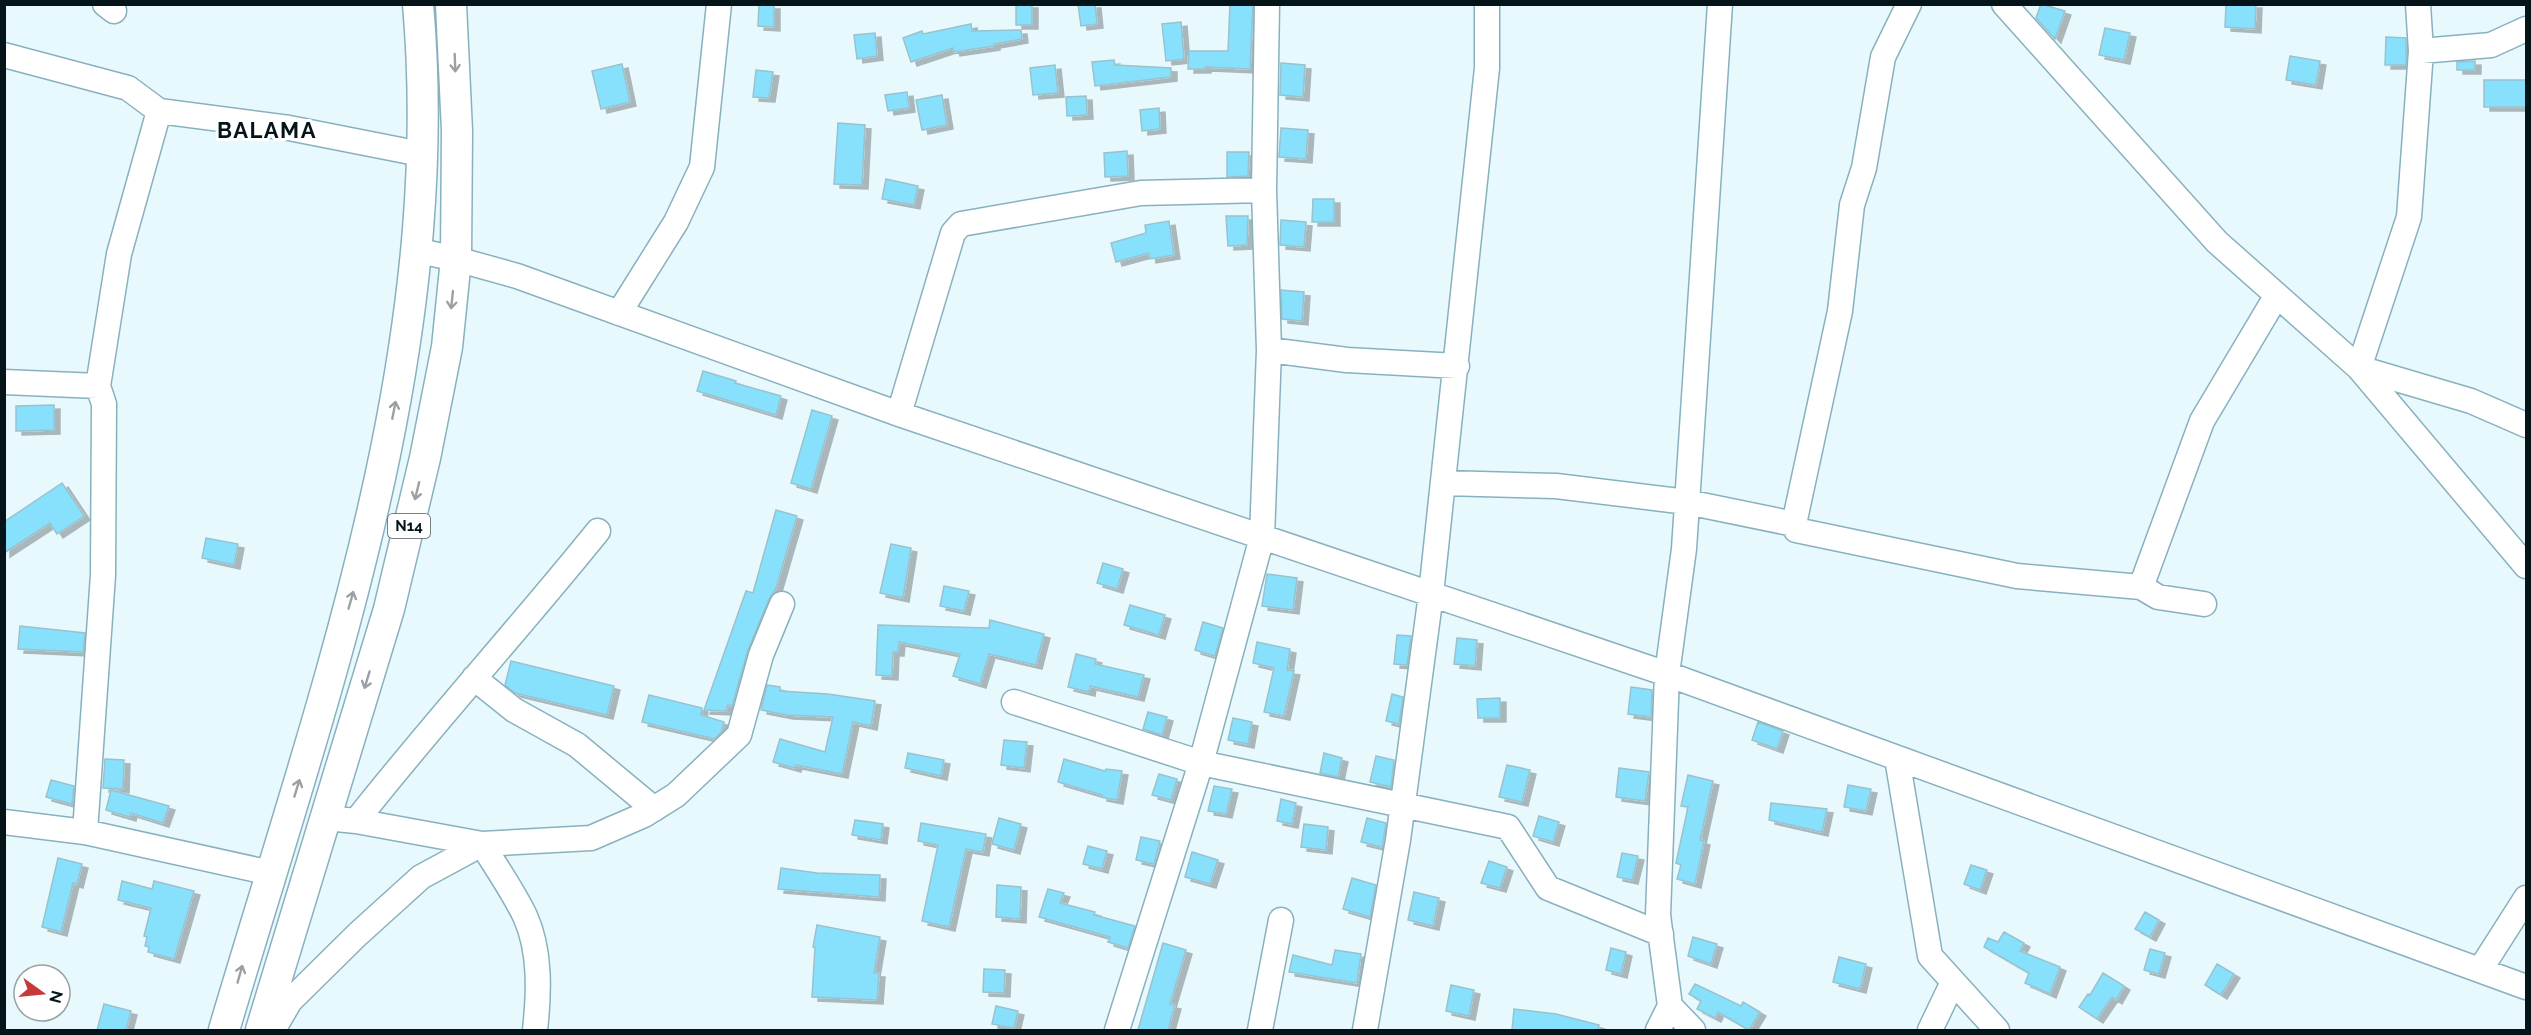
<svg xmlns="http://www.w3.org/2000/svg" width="2531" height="1035" font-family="Raleway,sans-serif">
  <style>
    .building { fill: #88e1fc; stroke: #98c2cf; stroke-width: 1.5; filter: url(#shadow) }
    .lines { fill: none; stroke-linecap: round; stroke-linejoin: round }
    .minor-casing { stroke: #88b1be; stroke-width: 27 }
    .major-casing { stroke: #88b1be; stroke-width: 33 }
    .minor { stroke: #fff; stroke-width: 24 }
    .major { stroke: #fff; stroke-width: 30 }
    .oneway { stroke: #9ba1a3 }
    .labels { text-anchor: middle; stroke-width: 6; stroke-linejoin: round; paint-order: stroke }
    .shield { fill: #fff; stroke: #4f5a5d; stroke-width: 1.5 }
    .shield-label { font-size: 15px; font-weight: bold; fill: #041418 }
    .district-label { font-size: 22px; font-weight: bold; letter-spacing: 1.5px; fill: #041418; stroke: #fff }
  </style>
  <defs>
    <filter id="shadow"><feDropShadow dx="6" dy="4" stdDeviation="0" flood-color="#0004"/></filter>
  </defs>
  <rect width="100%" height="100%" fill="#e8f9fe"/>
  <path class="building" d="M1016 4H1032V25H1016Z
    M1078 4H1095L1097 24 1081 26Z
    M1230 4H1253L1250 69 1205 67V69H1188L1189 51H1228Z
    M2041 4 2065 11 2055 39 2036 18Z
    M2226 4H2256L2255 29 2225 27Z
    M759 5H774V27L758 26Z
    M1181 22 1184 59 1166 61 1162 24Z
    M971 24 972 31 1021 30 1022 39 994 44V46L954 52 953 48 911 62 903 38 922 31 923 34Z
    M2105 28 2130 33 2124 60 2099 55Z
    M875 33 877 56 857 59 854 35Z
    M2386 37 2406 38V65H2385Z
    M2290 56 2320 61 2316 85 2286 80Z
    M1114 60 1115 65 1171 68V77L1095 86 1092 62Z
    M2475 61V70H2457V62Z
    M1281 63 1305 65 1303 97 1280 95Z
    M622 64 630 102 601 109 592 71Z
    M1055 65 1058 93 1033 95 1030 68Z
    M756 70 773 72 769 98 753 97Z
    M2484 80H2526V107H2484Z
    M907 92 909 108 888 111 885 95Z
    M942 95 947 125 922 130 916 100Z
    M1086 96 1087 115 1067 116 1066 97Z
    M1159 108 1160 129 1142 131 1140 110Z
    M838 123 865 125 862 185 834 184Z
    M1281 128 1308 130 1306 159 1279 157Z
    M1127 151 1128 176 1105 177 1104 153Z
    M1227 152H1249L1248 176 1227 177Z
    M886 179 918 186 914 205 882 199Z
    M1313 199H1334V222H1312Z
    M1226 216H1248L1247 245 1228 246Z
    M1281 220 1306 222 1304 247 1280 245Z
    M1169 221 1174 255 1150 259 1149 253 1116 262 1111 243 1146 233 1145 225Z
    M1281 290 1304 292 1302 321 1282 319Z
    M703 371 736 381 735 383 781 396 776 415 697 391Z
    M54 405V430L16 431V406Z
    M812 410 832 416 811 489 791 483Z
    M62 483 84 516 57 534 50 523 4 553V522Z
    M776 510 797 516 776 588 769 599 748 650 732 706 728 705 726 711 704 710 746 591 753 593Z
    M206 538 238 544 234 565 202 558Z
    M891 544 911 548 903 598 880 593Z
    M1103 563 1123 569 1117 589 1097 583Z
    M1267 574 1297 578 1293 610 1262 606Z
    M944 586 969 591 964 611 940 606Z
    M1130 605 1165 615 1159 635 1124 625Z
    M990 620 1044 634 1036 665 989 654 980 684 953 676 960 654 899 642 898 652H893L892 676 876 675 878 625 989 628Z
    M1203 622 1223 628 1215 656 1195 650Z
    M20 626 85 633 83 652 18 649Z
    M1397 635 1411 636 1407 665 1394 664Z
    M1457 638 1477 640 1475 666 1454 664Z
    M1257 642 1290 649 1287 670 1294 671 1284 716 1264 712 1274 668 1253 663Z
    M1076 654 1096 659 1095 664 1144 675 1138 697 1090 686 1089 692 1068 687Z
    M511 661 614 686 607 715 515 693 505 685Z
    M767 685 780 687V691L828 694 875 701 871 726 853 722 842 774 796 765 795 768 773 762 780 739 825 752 833 717 787 715 761 710Z
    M1631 687 1652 690 1651 717 1628 714Z
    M1392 694 1403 697 1399 724 1386 721Z
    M649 695 702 708 701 715 724 722 721 732 715 739 642 722Z
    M1500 698V718H1478L1477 699Z
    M1148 712 1167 717 1162 735 1143 729Z
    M1233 718 1252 722 1248 744 1228 740Z
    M1758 722 1783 731 1777 749 1752 740Z
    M1004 740 1027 742 1024 768 1001 765Z
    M908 753 944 760 941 776 905 768Z
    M1324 753 1342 758 1338 777 1320 773Z
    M1376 756 1394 760 1391 787 1370 782Z
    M105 759 124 760 123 789 103 788Z
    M1064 759 1105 771 1106 769 1122 771 1117 800 1101 797 1102 795 1058 782Z
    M1507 765 1530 770 1522 802 1499 797Z
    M1619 768 1649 772 1645 801 1616 797Z
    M1159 774 1177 779 1171 800 1152 795Z
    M1688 775 1713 781 1700 840 1704 841 1695 884 1677 879 1681 865 1676 863 1688 807 1681 806Z
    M51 780 74 786 72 804 46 797Z
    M1848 785 1871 789 1866 811 1844 807Z
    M1214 786 1232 789 1226 814 1208 811Z
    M111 790 169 806 163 823 131 813 130 817 106 810Z
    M1281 799 1296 803 1292 824 1277 821Z
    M1771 803 1827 809 1822 832 1769 820Z
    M1539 816 1559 822 1553 842 1533 836Z
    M999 818 1021 824 1014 850 992 844Z
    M1367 818 1386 823 1382 847 1361 842Z
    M855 820 883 824 881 840 852 835Z
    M921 823 986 834 983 852 966 849 949 927 922 921 938 845 918 841Z
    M1304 824 1328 827 1326 850 1301 847Z
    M1141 837 1160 841 1154 864 1136 860Z
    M1088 846 1107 851 1102 869 1083 864Z
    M1192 852 1218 860 1210 884 1185 877Z
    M1622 853 1638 856 1632 880 1617 877Z
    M58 858 82 864 77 884 73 883 61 932 42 927Z
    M1489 861 1507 867 1500 888 1481 883Z
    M1971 865 1987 870 1980 890 1964 884Z
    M781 868 817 873 880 875 879 897 778 889Z
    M1352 878 1376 885 1370 917 1343 909Z
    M122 881 152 889 154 881 194 891 174 959 148 952 149 947 145 946 147 937 144 936 151 908 118 900Z
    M997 885 1021 887 1020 919 996 917Z
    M1048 889 1064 893 1060 903 1095 912 1094 915 1135 926 1128 948 1108 942 1110 937 1039 917Z
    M1414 892 1439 898 1433 926 1408 920Z
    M2145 912 2159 920 2150 937 2135 929Z
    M817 925 880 937 874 973H879L877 1000 812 997 815 947H813Z
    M2004 932 2024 943 2020 951 2060 967 2050 994 2025 983 2029 973 1984 947 1988 938 1998 942Z
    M1693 937 1717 944 1711 964 1688 956Z
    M1163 943 1186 950 1170 1004 1175 1005 1168 1030H1138Z
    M1611 948 1626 952 1621 974 1606 970Z
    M2150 949 2165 953 2159 974 2144 970Z
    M1335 950 1361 954 1357 983 1289 972 1293 955 1332 965Z
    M1839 957 1866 964 1860 989 1833 982Z
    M2217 964 2234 974 2221 995 2205 985Z
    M984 969 1005 970 1004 993 983 992Z
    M2103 973 2124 986 2116 1000 2112 997 2097 1019 2079 1007 2088 994 2090 995Z
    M1695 984 1741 1006 1743 1002 1760 1012 1749 1030 1718 1012 1715 1018 1697 1009 1701 1001 1689 994Z
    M1451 985 1474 990 1469 1016 1446 1011Z
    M104 1004 131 1011 126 1030H97Z
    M996 1006 1018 1011 1014 1028 992 1024Z
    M1514 1009 1556 1014 1599 1025 1598 1030H1512Z"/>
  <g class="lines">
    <defs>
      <path id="minor" d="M105 4 114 11
        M1909 4 1883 57 1864 168 1852 205 1840 311 1794 524 1796 530 2017 576 2141 587 2158 597 2204 604
        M2004 4 2217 242 2359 368 2526 566
        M2418 4 2421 51 2409 217 2359 368 2471 401 2526 425
        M2421 51 2491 45 2526 29
        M4 55 128 88 159 111 289 128 421 154
        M415 250 456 259 517 276 899 414 1667 674 2526 987
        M619 313 676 222 702 167 719 4
        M1269 350 1347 360 1457 366
        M4 382 98 386
        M899 414 953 233 961 224 1141 193 1264 190
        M1443 483 1556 486 1687 502 1794 524
        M2141 587 2202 421 2277 295
        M474 678 514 710 577 745 654 809
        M1014 702 1201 763 1508 827 1548 888 1661 934
        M1897 758 1930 956 1997 1030
        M326 818 356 821 482 844 591 838 644 815 676 795 739 735 761 655 782 604
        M356 821C434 722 519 629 598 531
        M4 822 85 832 271 873
        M85 832 103 575 104 404 98 386 119 254 159 111
        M2480 970 2526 898
        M273 1030 290 1001 358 934 421 877 482 844C496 867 513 891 525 916 541 951 539 994 535 1030
        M1117 1030 1201 763 1262 537 1269 350 1264 190 1267 4
        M1260 1030 1281 920
        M1365 1030 1398 840 1431 594 1487 68V4
        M1658 1030 1670 1006
        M1693 1030 1670 1006 1658 915 1667 674 1684 549 1720 4
        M1930 1030 1953 982"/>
      <path id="major" d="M224 1030C322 698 449 357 418 4
        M261 1030 389 609 425 458 447 347 456 259 457 131 451 4"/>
    </defs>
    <use href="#minor" class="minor-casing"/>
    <use href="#major" class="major-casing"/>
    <use href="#minor" class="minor"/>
    <use href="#major" class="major"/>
  </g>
  <defs><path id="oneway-shaft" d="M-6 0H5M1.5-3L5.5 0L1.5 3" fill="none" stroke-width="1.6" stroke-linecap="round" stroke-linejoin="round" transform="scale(1.5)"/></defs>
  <g class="oneway">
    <use href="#oneway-shaft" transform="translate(455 63) rotate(88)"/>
    <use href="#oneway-shaft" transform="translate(452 300) rotate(96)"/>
    <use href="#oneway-shaft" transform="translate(394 410) rotate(-79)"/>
    <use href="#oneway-shaft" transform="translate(417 491) rotate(104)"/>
    <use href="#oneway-shaft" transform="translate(351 600) rotate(-74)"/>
    <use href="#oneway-shaft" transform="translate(367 680) rotate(107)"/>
    <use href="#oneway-shaft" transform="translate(297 788) rotate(-73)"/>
    <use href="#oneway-shaft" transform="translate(240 974) rotate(-74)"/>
  </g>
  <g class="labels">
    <rect class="shield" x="388" y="514" width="42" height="24" rx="4.5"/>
    <g class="shield-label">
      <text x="409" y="531">N14</text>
    </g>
    <g class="district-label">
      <text x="267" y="138">BALAMA</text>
    </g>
  </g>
  <rect width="2531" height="1035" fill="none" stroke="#041418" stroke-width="12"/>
  <g transform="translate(42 993) rotate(105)"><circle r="28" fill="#ffffff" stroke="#9ba1a3" stroke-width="1.5"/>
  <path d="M0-4.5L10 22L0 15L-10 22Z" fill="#c73839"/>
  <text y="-9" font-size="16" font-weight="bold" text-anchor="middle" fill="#041418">N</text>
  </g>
</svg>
